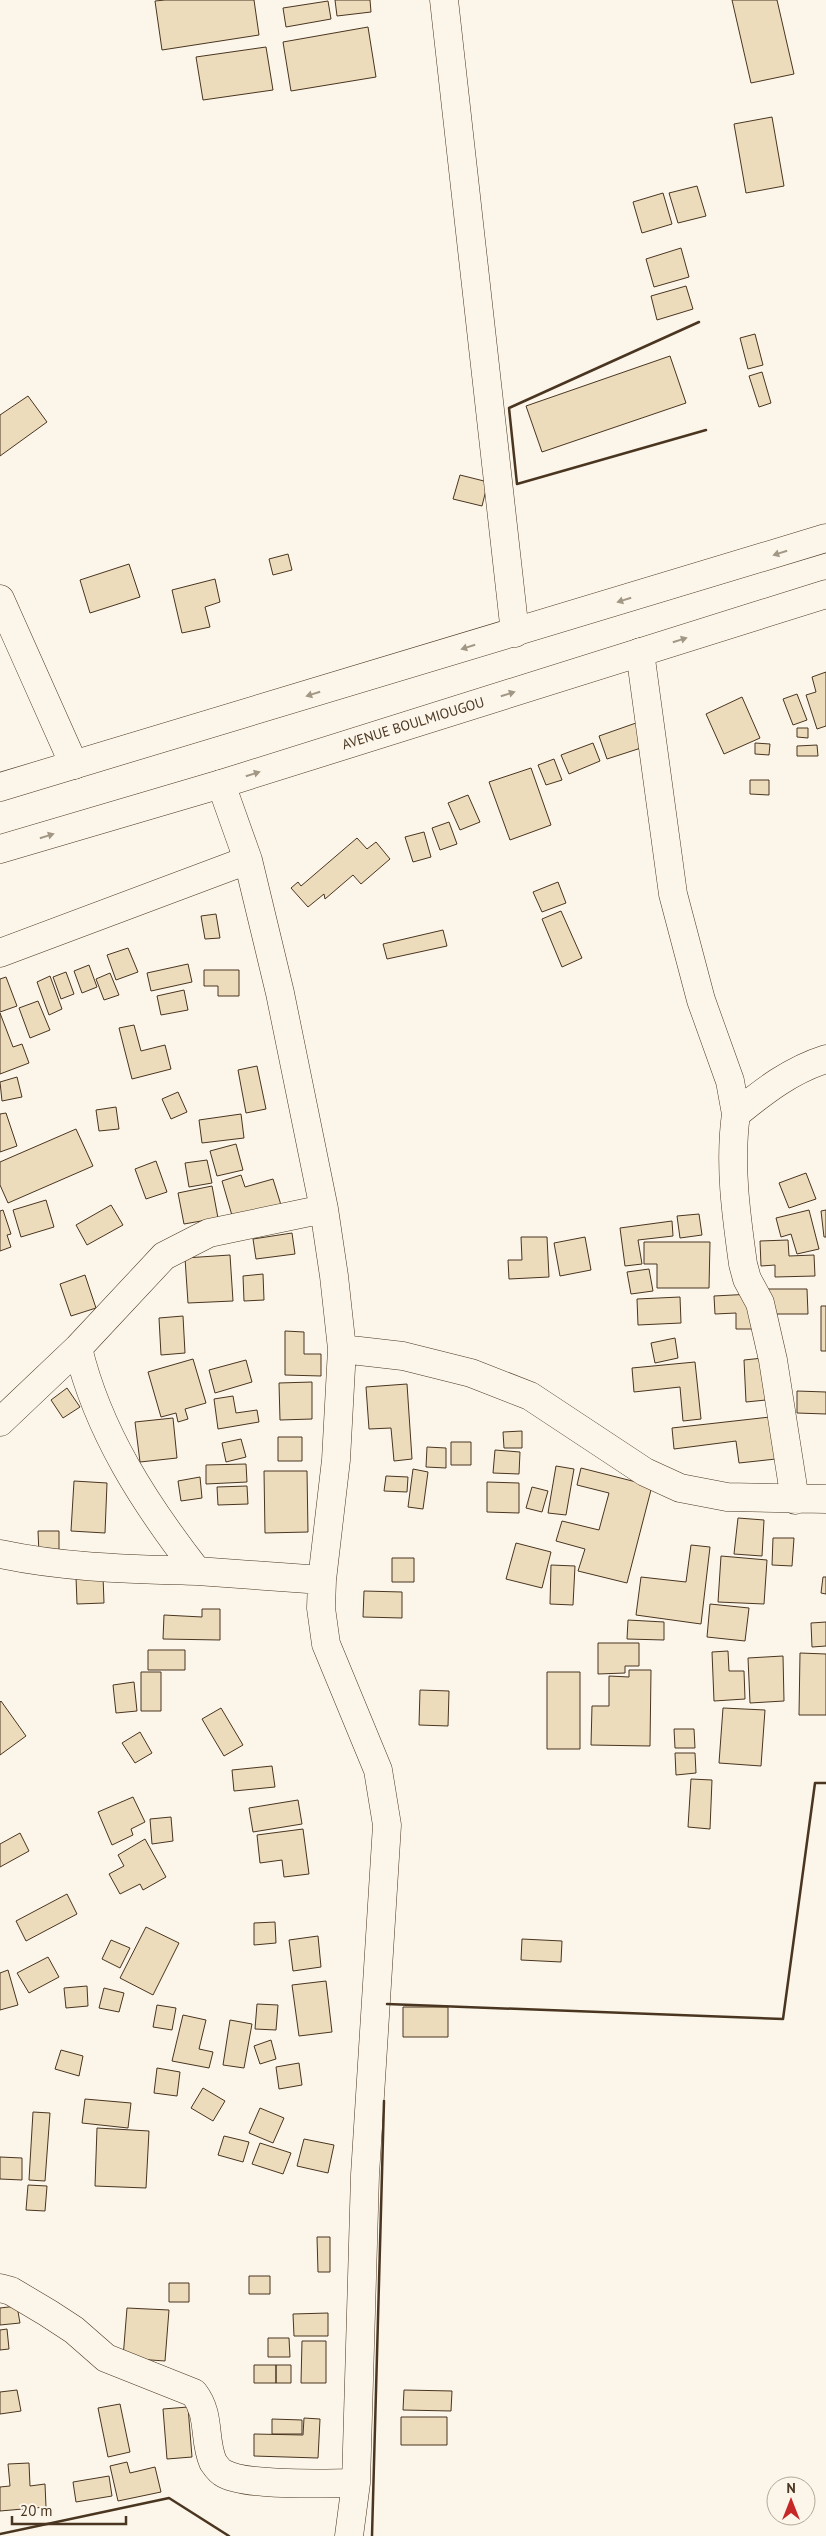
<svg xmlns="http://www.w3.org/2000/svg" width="826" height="2536" font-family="'PT Sans',sans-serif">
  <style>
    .building { fill: #ecdcbc; stroke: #4a3520 }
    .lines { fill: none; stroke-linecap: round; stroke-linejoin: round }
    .street-casing { stroke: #4a3520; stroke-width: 29 }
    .highway-casing { stroke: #4a3520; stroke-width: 29 }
    .street { stroke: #fbf6e9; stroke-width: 28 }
    .highway { stroke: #fbf6e9; stroke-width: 28 }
    .wall { stroke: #4a3520; stroke-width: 2.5 }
    .oneway { fill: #a29684 }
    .labels { text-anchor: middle; stroke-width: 4; stroke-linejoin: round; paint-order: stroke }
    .street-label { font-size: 14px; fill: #4a3520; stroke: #fbf6e9 }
  </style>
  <rect width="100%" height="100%" fill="#fbf6e9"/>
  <path class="building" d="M165 0H254L259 35 162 50 155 1Z
    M335 0H370L371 12 337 16Z
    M732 0H777L794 74 751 83Z
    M328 1 331 19 286 27 283 8Z
    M368 27 376 77 291 91 283 42Z
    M266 47 273 90 203 100 196 57Z
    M772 117 784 186 746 193 734 124Z
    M697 186 706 216 678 223 669 193Z
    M663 193 672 224 642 233 633 202Z
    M681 248 689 277 654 287 646 259Z
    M686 286 693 309 657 320 651 296Z
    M755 334 763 365 748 369 740 338Z
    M670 356 686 403 542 452 526 406Z
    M762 372 771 403 759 407 749 376Z
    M28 396 47 422 0 456V415Z
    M460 475 488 482 482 506 453 499Z
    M288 554 292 570 273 575 269 559Z
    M129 564 140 597 90 613 80 580Z
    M215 579 220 602 205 607 210 627 182 633 172 590Z
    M826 672V726L817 729 806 695 816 692 812 677Z
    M797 694 807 720 793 725 783 699Z
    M742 697 760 738 724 754 706 714Z
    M636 723 644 747 607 759 599 736Z
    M797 728H808V738L797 737Z
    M593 743 600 761 569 774 561 755Z
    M755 743 770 744 769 755 755 754Z
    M817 745 818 756H797V746Z
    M554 759 562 780 546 785 538 765Z
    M531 768 551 825 510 840 489 782Z
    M750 780H769V795L750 794Z
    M468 795 480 822 460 830 448 803Z
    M449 822 457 844 440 850 432 828Z
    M424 832 431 857 413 862 405 837Z
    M357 838 367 849 376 842 390 859 361 884 353 875 325 899 324 894 308 907 291 888 298 882 301 886Z
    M558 882 566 903 542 912 533 892Z
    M561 911 582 958 562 967 542 919Z
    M216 914 220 938 205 939 201 916Z
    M443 930 447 946 387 959 383 944Z
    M128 948 138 972 116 980 107 955Z
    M188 964 192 982 151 991 147 973Z
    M89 965 97 987 82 993 74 971Z
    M204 970H239V996H218V986H204Z
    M66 972 74 994 61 999 53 977Z
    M110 973 119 995 104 1000 96 979Z
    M50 976 62 1009 49 1015 37 982Z
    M6 977 17 1006 0 1012V979Z
    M184 990 188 1010 161 1015 157 996Z
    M38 1001 50 1030 30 1038 19 1008Z
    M0 1013 13 1047 22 1044 29 1063 0 1074Z
    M134 1025 141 1051 165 1045 171 1069 132 1079 119 1028Z
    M257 1066 266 1109 246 1113 238 1070Z
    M17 1077 22 1097 2 1101 0 1082Z
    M178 1092 187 1112 171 1119 162 1099Z
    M116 1107 119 1129 99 1131 96 1110Z
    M6 1113 17 1146 0 1152V1114Z
    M241 1114 244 1138 202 1143 199 1120Z
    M76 1129 93 1166 8 1203 0 1185V1162Z
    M236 1144 243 1170 217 1176 210 1151Z
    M207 1160 212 1183 189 1187 185 1163Z
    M156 1161 167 1192 146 1199 135 1169Z
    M806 1173 816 1199 789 1208 779 1183Z
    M241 1175 245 1187 273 1179 281 1205 233 1219 222 1181Z
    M212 1186 218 1218 184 1224 178 1193Z
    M46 1200 54 1227 21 1237 13 1210Z
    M111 1205 123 1225 87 1245 76 1225Z
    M3 1210 11 1234 7 1235 11 1247 0 1251V1211Z
    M809 1210 819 1249 797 1254 791 1234 781 1237 776 1218Z
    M826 1210V1237H824L821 1211Z
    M699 1214 702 1235 680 1238 677 1216Z
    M672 1221 673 1236 638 1240 642 1264 625 1266 620 1228Z
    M292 1233 295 1254 256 1259 253 1239Z
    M521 1237H547L549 1277 509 1279 508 1260H522Z
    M585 1237 591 1270 560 1276 554 1243Z
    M788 1240 789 1256 814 1255 815 1276 775 1277V1265L761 1266 760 1241Z
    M644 1242H710L709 1288H657V1264H644Z
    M230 1255 233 1301 188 1303 185 1258Z
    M649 1269 653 1291 631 1294 627 1272Z
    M263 1274 264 1300 244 1301 243 1276Z
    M85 1275 96 1308 71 1316 60 1284Z
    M767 1289H807L808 1314H768Z
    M752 1294 754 1329H736V1313L715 1314 714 1296Z
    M680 1297 681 1323 638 1325 637 1299Z
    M821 1306H826V1351H821Z
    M183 1316 185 1353 161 1355 159 1318Z
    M285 1331 304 1332V1354H321V1376L285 1375Z
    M675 1338 678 1358 655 1363 651 1343Z
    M763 1358 766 1400 746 1402 744 1360Z
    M193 1359 206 1403 185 1409 188 1419 178 1422 176 1413 161 1417 148 1372Z
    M246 1360 252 1382 215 1393 209 1370Z
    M695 1362 701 1419 683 1421 680 1387 634 1392 632 1368Z
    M312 1382V1419L280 1420 279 1383Z
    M407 1384 412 1459 394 1461 391 1428 369 1429 366 1387Z
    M67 1388 80 1407 63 1418 51 1400Z
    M797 1391 826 1392V1414L797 1413Z
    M233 1396 236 1413 257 1410 259 1422 218 1429 214 1399Z
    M770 1417 776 1459 739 1463 736 1441 674 1449 672 1428Z
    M173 1418 177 1458 140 1462 135 1422Z
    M522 1431V1448H504L503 1432Z
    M278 1437H302V1461H278Z
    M241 1439 246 1457 226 1462 222 1443Z
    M451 1442H471V1465H451Z
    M427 1447 446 1448V1468L426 1467Z
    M495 1450 520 1452 519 1474 493 1473Z
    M246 1464 247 1482 206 1484V1465Z
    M556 1466 574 1469 566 1515 548 1513Z
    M581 1468 652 1486 627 1583 578 1571 585 1549 556 1541 562 1521 599 1530 609 1493 577 1485Z
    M413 1469 428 1472 423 1509 408 1507Z
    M264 1471H307L308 1532 265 1533Z
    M386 1476 408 1477 407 1492 384 1491Z
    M200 1477 202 1498 181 1501 178 1481Z
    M74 1481 107 1483 105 1533 71 1531Z
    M487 1482 519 1483V1513L487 1512Z
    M247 1486 248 1504 218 1505 217 1487Z
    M532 1487 548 1491 542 1512 526 1508Z
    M738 1518 764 1520 762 1556 734 1554Z
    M38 1531H59V1553L39 1554Z
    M773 1538H794L792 1566 772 1565Z
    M516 1543 551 1552 542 1588 506 1579Z
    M691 1545 710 1547 701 1624 636 1615 641 1577 686 1582Z
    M721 1556 767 1560 764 1604 718 1602Z
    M392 1558H414V1582H392Z
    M551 1565 575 1566 573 1605 550 1604Z
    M103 1576 104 1603 77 1604 76 1577Z
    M823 1577H826V1594L821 1593Z
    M364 1591 402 1592V1618L363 1617Z
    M710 1604 749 1608 745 1641 707 1637Z
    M202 1609H220V1640L163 1639 164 1615 202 1617Z
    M628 1620 664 1622V1640L627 1639Z
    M826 1622V1646L812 1647 811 1623Z
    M598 1643H639V1666H625V1673L598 1674Z
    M148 1650H185V1670H148Z
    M728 1651 729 1671H744L745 1699 714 1701 712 1652Z
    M800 1653 826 1654V1715H799Z
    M783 1656 784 1701 750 1703 748 1658Z
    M629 1670H651L650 1746 591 1745 592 1706H609V1676L629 1677Z
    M141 1672H161V1711H141Z
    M547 1672H580V1749H547Z
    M134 1682 137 1711 116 1713 113 1685Z
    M420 1690 449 1691 448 1726 419 1725Z
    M1 1701 26 1736 0 1755V1702Z
    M221 1708 243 1745 224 1756 202 1719Z
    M723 1708 765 1710 761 1766 719 1763Z
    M674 1729H694L695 1748H675Z
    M140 1732 152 1753 135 1763 122 1743Z
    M675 1753H695L696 1773 676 1775Z
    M272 1766 275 1787 234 1791 232 1770Z
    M691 1779 712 1780 710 1829 688 1827Z
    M133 1797 145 1822 131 1829 133 1835 112 1845 98 1812Z
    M298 1800 302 1824 253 1832 249 1808Z
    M171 1817 173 1841 152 1844 150 1819Z
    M303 1829 309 1874 284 1877 282 1860 260 1863 257 1835Z
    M20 1833 29 1851 0 1867V1844Z
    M145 1839 166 1877 143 1890 140 1884 120 1894 109 1874 124 1866 118 1855Z
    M67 1894 77 1914 26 1941 16 1921Z
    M275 1922 276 1943 254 1945V1923Z
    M146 1927 179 1943 153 1995 120 1978Z
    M318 1936 321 1967 293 1971 289 1940Z
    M522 1939 562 1941 561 1962 521 1960Z
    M111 1940 130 1948 120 1968 102 1959Z
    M48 1957 59 1977 29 1993 17 1973Z
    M8 1970 18 2005 0 2010V1973Z
    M326 1981 332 2032 299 2036 292 1985Z
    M87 1986 88 2006 66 2008 64 1988Z
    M104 1988 124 1993 119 2012 99 2008Z
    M257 2004 278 2005 276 2030 255 2029Z
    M157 2005 176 2008 172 2030 153 2027Z
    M403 2007H448V2037H403Z
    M183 2015 206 2020 199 2049 213 2052 209 2068 172 2061Z
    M230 2020 252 2024 244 2068 223 2065Z
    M271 2040 276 2059 260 2064 254 2046Z
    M61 2050 83 2056 79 2076 55 2069Z
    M299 2063 302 2085 279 2089 276 2067Z
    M157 2068 180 2072 177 2096 154 2093Z
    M203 2088 225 2101 213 2121 191 2108Z
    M85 2099 131 2103 128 2128 82 2123Z
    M260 2108 284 2118 273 2143 249 2133Z
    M33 2112 50 2113 45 2181 29 2180Z
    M97 2128 149 2131 146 2188 95 2186Z
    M224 2136 249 2142 243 2162 218 2155Z
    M304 2139 334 2145 328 2173 297 2166Z
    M260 2143 291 2153 283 2174 252 2164Z
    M0 2157 22 2158V2180L0 2179Z
    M28 2185 47 2186 45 2211 26 2210Z
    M317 2237H330V2272H318Z
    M249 2276H270V2294H249Z
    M169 2283H189V2302H169Z
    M17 2306 20 2323 0 2325V2308Z
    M127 2308 169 2310 165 2361 123 2358Z
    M328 2313V2336H294L293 2314Z
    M7 2329 9 2349 0 2350V2330Z
    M268 2338H289L290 2357H268Z
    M302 2341H326V2383H301Z
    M254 2365H276V2383H254Z
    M276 2365H291V2383H276Z
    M17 2390 21 2411 0 2414V2392Z
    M404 2390 452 2391 451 2411 403 2410Z
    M120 2404 130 2452 108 2457 98 2408Z
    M188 2407 192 2457 167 2459 163 2409Z
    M401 2417H447V2445H401Z
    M304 2418 320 2419 318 2458 254 2456V2434L303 2435Z
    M272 2419 302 2420V2434H272Z
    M127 2462 130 2473 155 2467 161 2492 118 2501 110 2466Z
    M29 2463 30 2486 45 2484 46 2507 0 2511V2487L10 2486 8 2464Z
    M109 2476 112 2496 76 2502 73 2482Z"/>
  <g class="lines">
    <defs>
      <path id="street" d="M444 0 515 633
        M0 599 74 765
        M640 652 673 894 701 1000 730 1081 736 1114
        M221 784 248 860 280 993 324 1209 334 1276 342 1349 336 1460 322 1580 321 1608 326 1644 378 1770 387 1825 365 2175 356 2483 349 2536
        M0 953 248 860
        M342 1349 403 1356 471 1373 530 1396 645 1472 680 1488 727 1497 826 1499
        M0 1422 78 1348 164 1256 209 1233 324 1209
        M795 1500 773 1360 760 1303 747 1279 743 1264C736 1214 729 1164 736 1114 764 1091 791 1070 826 1059
        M0 1554C65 1568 131 1569 197 1571 145 1504 98 1432 78 1348
        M197 1571 322 1580
        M0 2288 11 2291 48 2313 74 2330 106 2358 194 2393C211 2415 203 2439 213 2462 215 2465 220 2472 223 2473 246 2487 327 2483 356 2483"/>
      <path id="highway" d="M0 787 826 538
        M0 849 221 784 826 594"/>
    </defs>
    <use href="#street" class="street-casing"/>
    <use href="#highway" class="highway-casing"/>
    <use href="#street" class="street"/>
    <use href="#highway" class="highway"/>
    <path class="wall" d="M699 322 509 408 517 484 706 430
      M387 2004 783 2019 815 1783H826
      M0 2534 169 2498 229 2536
      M372 2536 384 2101"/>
  </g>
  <defs><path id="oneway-solid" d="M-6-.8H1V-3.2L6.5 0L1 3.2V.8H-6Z" transform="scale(1.25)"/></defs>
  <g class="oneway">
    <use href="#oneway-solid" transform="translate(780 553) rotate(162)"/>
    <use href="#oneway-solid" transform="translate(624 600) rotate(163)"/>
    <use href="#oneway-solid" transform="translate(680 640) rotate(-17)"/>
    <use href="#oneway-solid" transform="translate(468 647) rotate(163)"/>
    <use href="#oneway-solid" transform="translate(313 694) rotate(163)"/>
    <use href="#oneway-solid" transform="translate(508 694) rotate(-17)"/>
    <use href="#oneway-solid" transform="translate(253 774) rotate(-17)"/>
    <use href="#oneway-solid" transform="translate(47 836) rotate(-17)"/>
  </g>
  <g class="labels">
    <g class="street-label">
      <text transform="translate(413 723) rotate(-17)" y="5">AVENUE BOULMIOUGOU</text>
    </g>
  </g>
  <g transform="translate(791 2501)"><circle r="24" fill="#fbf6e9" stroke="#b4a999"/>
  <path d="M0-4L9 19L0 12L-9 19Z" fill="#c62828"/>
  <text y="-8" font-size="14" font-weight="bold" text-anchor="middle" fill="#4a3520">N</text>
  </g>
  <path d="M12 2516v8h114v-8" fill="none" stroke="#4a3520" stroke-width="2.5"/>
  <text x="20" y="2516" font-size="15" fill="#4a3520" stroke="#fbf6e9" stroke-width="4" paint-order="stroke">20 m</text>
</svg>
